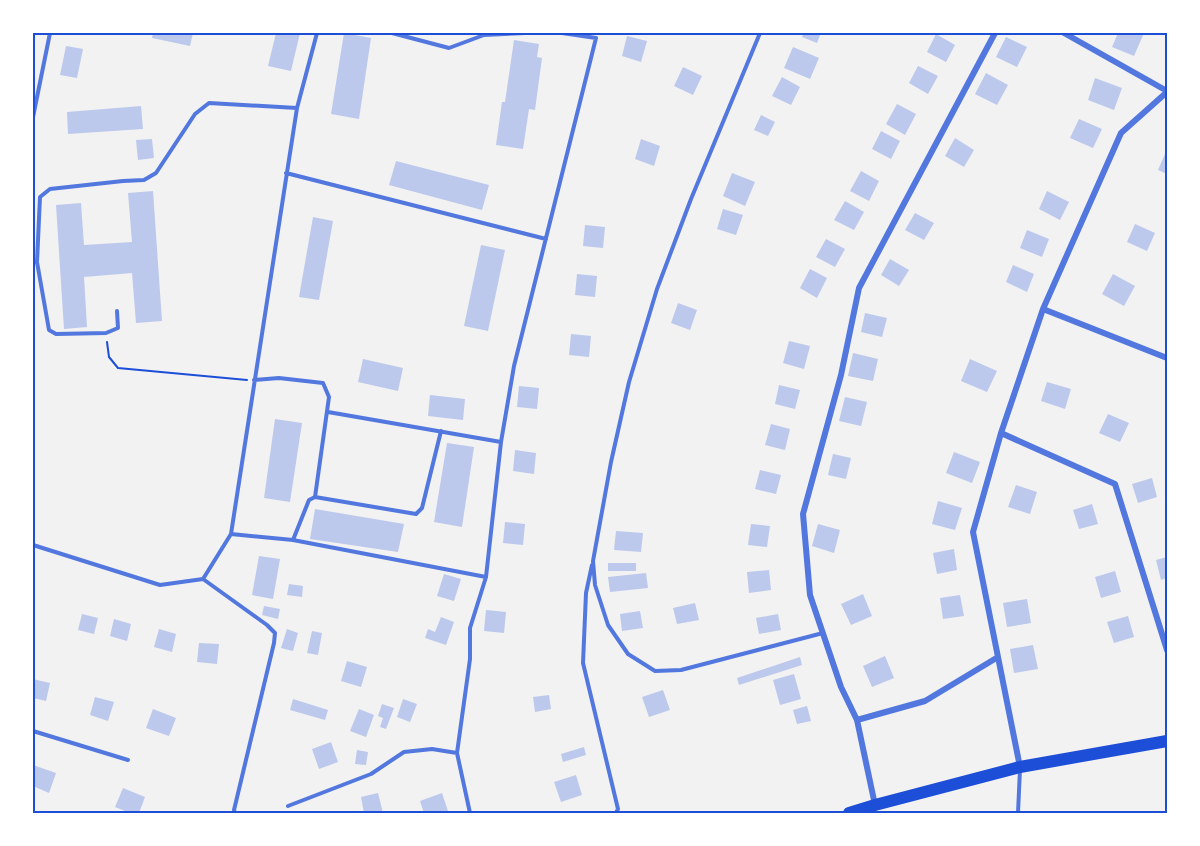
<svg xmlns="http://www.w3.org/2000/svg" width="1200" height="846" font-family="Lato,sans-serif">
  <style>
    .building { fill: #bdc9ec }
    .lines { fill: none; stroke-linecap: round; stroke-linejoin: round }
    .path { stroke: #1d4ed8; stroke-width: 2 }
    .service { stroke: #5277de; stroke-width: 4 }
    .minor { stroke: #5277de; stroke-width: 6 }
    .trunk { stroke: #1d4ed8; stroke-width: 12 }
    .neatline { fill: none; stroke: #1d4ed8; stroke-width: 2 }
  </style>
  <rect width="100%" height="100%" fill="#f2f2f2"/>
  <path class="building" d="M153 33H193L190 46 152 38Z
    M276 33H300L291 71 268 66Z
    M344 33 371 38 359 119 331 114Z
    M804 33H815L820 35 817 43 802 37Z
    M1118 33H1144L1134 56 1112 47Z
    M936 34 955 45 946 62 927 52Z
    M627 36 647 41 641 62 622 56Z
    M1006 37 1027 47 1017 67 996 57Z
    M514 40 539 44 537 57 542 58 535 110 529 109 523 149 496 145 502 102H505Z
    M66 46 83 49 77 78 60 75Z
    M793 47 819 58 810 79 784 68Z
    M918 66 938 76 928 94 909 83Z
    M683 67 702 76 693 95 674 86Z
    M986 73 1008 85 997 105 975 94Z
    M782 77 800 87 791 105 772 96Z
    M1095 78 1122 88 1114 110 1088 100Z
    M897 104 916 114 905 135 886 124Z
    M141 106 143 129 68 134 67 112Z
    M761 115 775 122 768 136 754 130Z
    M1079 119 1102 129 1093 148 1070 138Z
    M881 131 900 141 891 159 872 149Z
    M955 138 974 150 964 167 945 156Z
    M152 139 154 158 138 160 136 140Z
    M641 139 660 146 654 166 635 159Z
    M1167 149V174L1158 170Z
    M396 161 489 185 482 210 389 185Z
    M861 171 879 181 869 201 850 191Z
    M732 173 755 182 745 206 723 196Z
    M153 191 162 321 136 323 132 273 84 277 87 327 64 329 56 205 81 203 84 245 132 242 128 193Z
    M1047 191 1069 202 1060 220 1039 209Z
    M845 201 864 212 854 230 834 220Z
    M723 209 743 215 736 235 717 229Z
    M915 213 934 223 924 240 905 230Z
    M313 217 333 221 319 300 299 297Z
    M1135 224 1155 233 1147 251 1127 242Z
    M585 225 605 227 603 248 583 246Z
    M1027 230 1049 239 1042 257 1020 248Z
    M826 239 845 249 835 267 816 257Z
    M481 245 505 250 488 331 464 326Z
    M890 259 909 270 899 286 881 275Z
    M1013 265 1034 274 1027 292 1006 282Z
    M810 269 827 278 817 298 800 288Z
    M577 274 597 276 595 297 575 295Z
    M1113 274 1135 286 1124 306 1102 294Z
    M678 303 697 310 690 330 671 323Z
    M865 313 887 318 882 337 861 332Z
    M571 334 591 336 589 357 569 355Z
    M789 341 810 346 804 369 783 363Z
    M853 353 878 359 873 381 848 376Z
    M363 359 403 368 398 391 358 382Z
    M970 359 997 371 987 392 961 381Z
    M1047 382 1071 389 1065 409 1041 401Z
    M779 385 800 390 795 409 775 404Z
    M519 386 539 388 537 409 517 407Z
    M430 395 465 399 463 420 428 416Z
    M845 397 867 402 861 426 839 421Z
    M1108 414 1129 423 1120 442 1099 433Z
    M275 419 302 423 290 502 264 498Z
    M771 424 790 429 785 450 765 445Z
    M447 443 474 447 462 527 434 522Z
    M515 450 536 453 534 474 513 471Z
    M954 452 980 462 972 483 946 473Z
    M833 454 851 458 846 479 828 475Z
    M760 470 781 475 776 494 755 489Z
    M1152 478 1157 497 1138 503 1132 484Z
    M1016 485 1037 492 1030 514 1008 507Z
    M938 501 962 508 955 530 932 524Z
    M1092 504 1098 524 1079 529 1073 510Z
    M315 509 404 524 398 552 310 539Z
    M505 522 525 524 523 545 503 543Z
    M751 524 770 526 767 547 748 545Z
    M818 524 840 530 834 553 812 546Z
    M616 531 643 533 641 552 614 550Z
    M954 549 957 570 937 574 933 553Z
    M259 556 280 559 273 599 252 595Z
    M1167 557V578L1161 580 1156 560Z
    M608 563H636V571H608Z
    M769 570 771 590 749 593 747 572Z
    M1115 571 1121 592 1101 598 1095 577Z
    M646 573 648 588 610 592 608 577Z
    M444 574 461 579 454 601 437 596Z
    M289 584 303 586 302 597 287 595Z
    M863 594 872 616 851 625 841 604Z
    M960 595 964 616 943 619 940 598Z
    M1027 599 1031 623 1007 627 1003 603Z
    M695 603 699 620 677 624 673 608Z
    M264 606 280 609 278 619 262 615Z
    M486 610 506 612 504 633 484 631Z
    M640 611 643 628 622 631 620 614Z
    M82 614 98 618 94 634 78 630Z
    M778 614 781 630 759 634 756 618Z
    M1128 616 1134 637 1114 643 1107 622Z
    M441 617 454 622 446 645 425 638 428 629 435 632Z
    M114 619 131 624 127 641 110 636Z
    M159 629 176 634 172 652 154 647Z
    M287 629 298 633 293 651 281 648Z
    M312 631 322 633 318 655 307 653Z
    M199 643 219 644 217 664 197 662Z
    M1033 645 1038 669 1014 673 1010 649Z
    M885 656 894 678 872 687 863 666Z
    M800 657 802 665 739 685 737 678Z
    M347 661 367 667 361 687 341 681Z
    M794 674 801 699 780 705 773 680Z
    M33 679 50 683 46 701 33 698Z
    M663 690 670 710 649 717 642 697Z
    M549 695 551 709 535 712 533 697Z
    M95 697 114 702 108 721 90 715Z
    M293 699 328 710 325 720 290 710Z
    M403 699 417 704 410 722 397 717Z
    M382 704 394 708 386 729 380 727 383 718 378 716Z
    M807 706 811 721 797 724 793 710Z
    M153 709 176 718 169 736 146 728Z
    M359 709 374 715 366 737 350 731Z
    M331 742 338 762 319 769 312 749Z
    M584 747 586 755 563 762 561 754Z
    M357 750 368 752 366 765 355 764Z
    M33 765 56 773 49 793 33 786Z
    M576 775 582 795 561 802 554 782Z
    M123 788 145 797 139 813H130L115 807Z
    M378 793 383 813H364L361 797Z
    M442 793 448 811 442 813H424L420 801Z"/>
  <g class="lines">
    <path class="path" d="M107 342 109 357 118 368 247 380"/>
    <path class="service" d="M392 33 449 48 484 35 525 33
      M760 33 691 199 657 289 629 382 611 462 593 561 595 585 608 625 628 654 655 671 681 670 823 633
      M33 117 50 33
      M286 173 546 239
      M33 262H37L40 197 50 189 123 181 144 180 156 173 195 114 209 103 297 108
      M37 262 49 330 56 334 106 333 118 328 117 311
      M254 380 279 378 323 383 329 397 315 497
      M328 412 501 442 514 366 596 38 562 33
      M231 534 293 540 486 577 501 442
      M293 540 309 500 315 497 416 514 422 508 441 431
      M33 545 160 585 203 579 231 534 297 108 317 33
      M592 565 586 593 583 663 618 809 616 813
      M203 579 267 625 275 633 274 643 234 810 235 813
      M33 731 128 760
      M288 806 371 774 404 752 432 749 457 753
      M470 813 457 753 470 659V628L486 577
      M1018 813 1020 769"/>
    <path class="minor" d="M1064 33 1167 91
      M1043 309 1167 358
      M1001 433 1115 484 1167 650
      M857 720 925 701 998 657
      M1020 767 973 532 1001 433 1043 309 1121 133 1167 92
      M875 805 857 720 841 687 810 595 803 514 841 375 859 288 995 33"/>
    <path class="trunk" d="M849 813 875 805 1020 767 1167 741"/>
  </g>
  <rect width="1200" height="846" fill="none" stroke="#ffffff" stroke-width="69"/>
  <rect x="34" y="34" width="1132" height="778" class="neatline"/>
</svg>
